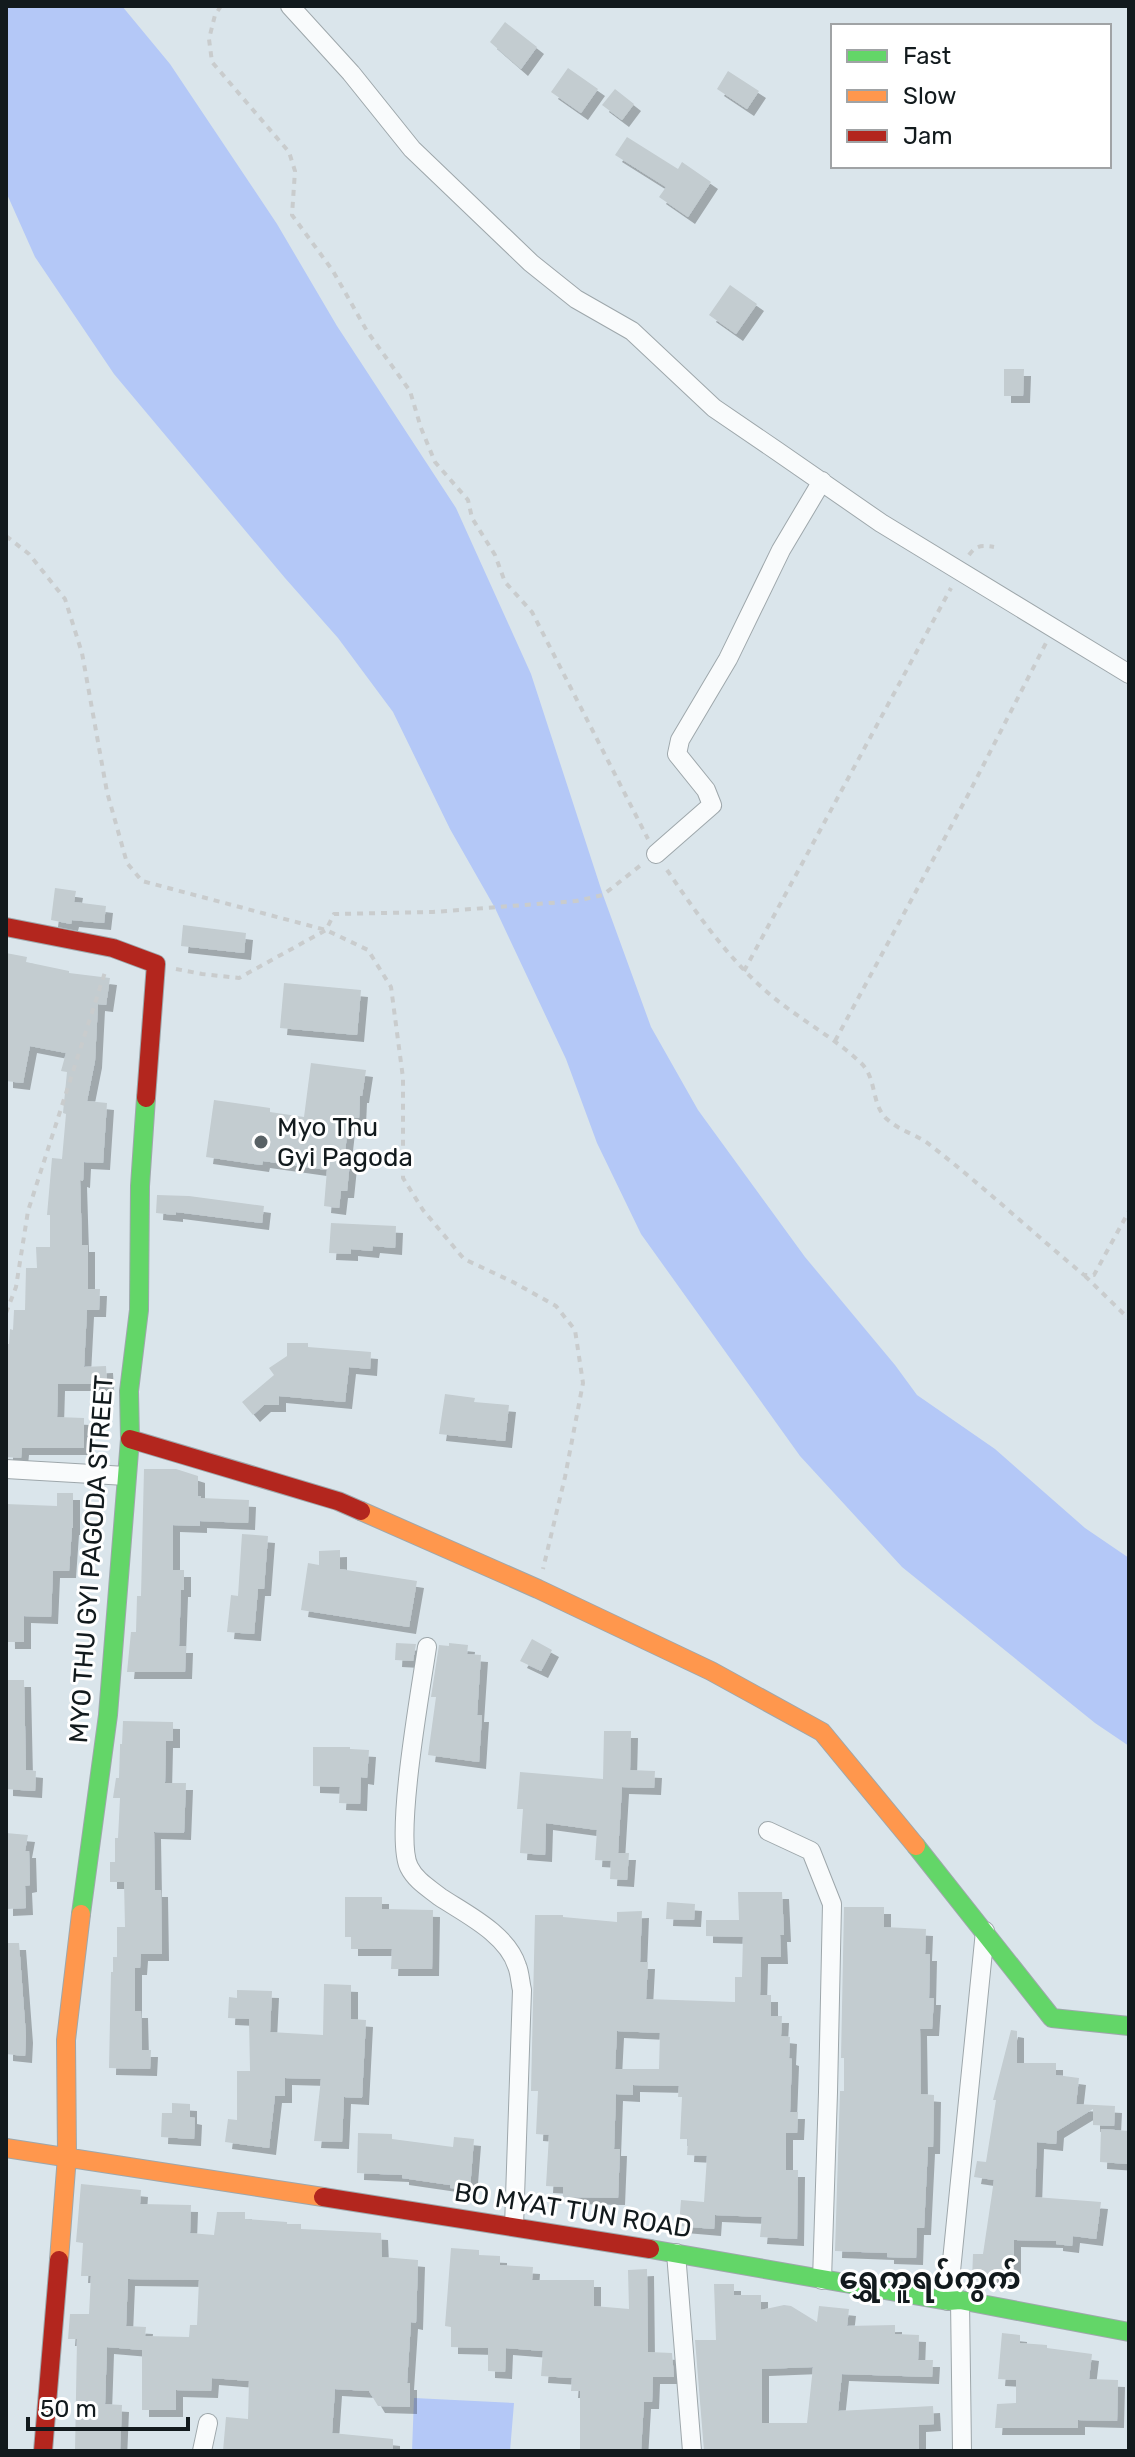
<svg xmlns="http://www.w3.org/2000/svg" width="1135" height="2457" font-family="Rubik,'Noto Sans Myanmar',sans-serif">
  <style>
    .water { fill: #b4c8f7 }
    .building { fill: #c3ccd0; fill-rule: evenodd; filter: url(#shadow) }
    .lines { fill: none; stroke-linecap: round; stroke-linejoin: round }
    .street-casing { stroke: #9ea7ab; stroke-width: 20 }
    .fast-casing { stroke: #9ea7ab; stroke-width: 20 }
    .slow-casing { stroke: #9ea7ab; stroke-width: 20 }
    .jam-casing { stroke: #9ea7ab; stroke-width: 20 }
    .path { stroke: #c9cccd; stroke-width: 4; stroke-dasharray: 6 6; stroke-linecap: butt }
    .street { stroke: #f9fbfc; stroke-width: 18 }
    .fast { stroke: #63d668; stroke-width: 18 }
    .slow { stroke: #ff974d; stroke-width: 18 }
    .jam { stroke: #b3261e; stroke-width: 18 }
    .poi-dot { fill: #586165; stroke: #fff; stroke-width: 3 }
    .labels { text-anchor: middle; stroke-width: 6; stroke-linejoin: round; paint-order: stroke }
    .poi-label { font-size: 26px; fill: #121a1d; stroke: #fff; text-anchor: start }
    .street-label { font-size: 26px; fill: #121a1d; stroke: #fff }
    .quarter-label { font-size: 30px; font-weight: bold; fill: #121a1d; stroke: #fff }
  </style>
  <defs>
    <filter id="shadow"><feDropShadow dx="7" dy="7" stdDeviation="0" flood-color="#0004"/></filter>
  </defs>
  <rect width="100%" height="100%" fill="#dae5eb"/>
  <path class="water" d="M6 6H122L170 64 277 224 337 326 456 508 531 674 603 895 651 1027 698 1110 805 1257 895 1365 917 1395 995 1449 1085 1528 1129 1558V1746L1095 1723 902 1567 800 1456 641 1234 597 1143 566 1059 495 908 450 829 393 712 338 638 285 578 114 374 35 257 6 192Z
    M414 2398 514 2403 510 2451H412Z"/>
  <path class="building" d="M505 22 537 47 521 69 490 42Z
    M568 68 598 89 581 113 551 92Z
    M728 71 759 91 747 109 717 89Z
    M615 89 634 104 622 120 602 105Z
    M627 137 678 169 682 162 711 182 688 217 659 197 666 187 615 155Z
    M730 285 757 304 736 334 709 315Z
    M1004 369H1024L1023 396H1004Z
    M55 888 76 891 74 902 106 906 104 923 72 920 71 924 51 920Z
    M183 925 246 933 244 953 181 946Z
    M6 953 27 957 26 962 69 971V973L110 978 106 1005 98 1004 95 1061 87 1101 107 1103 103 1163 84 1162 83 1181 80 1180 82 1245H88V1289H100L99 1310H87L84 1367 106 1366 107 1384H58L57 1417 84 1418V1448H22L21 1458 6 1457V1344H9L10 1329 13 1330 14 1310H25L26 1268H37L36 1247H50V1215H47L52 1158 62 1159 66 1114 63 1113 67 1072 61 1071 66 1053 30 1046 23 1083 6 1081Z
    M284 983 361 990 357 1035 280 1028Z
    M311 1063 366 1070 362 1096H360L359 1118H349L344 1161 350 1162 347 1191H341L339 1208 324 1206 327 1170 263 1161 262 1165 206 1157 214 1100 270 1108V1112L304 1117Z
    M157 1195 189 1196 264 1206 262 1223 176 1212V1215L156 1213Z
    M331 1223 396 1226 395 1248 373 1246 372 1251 351 1249V1254L329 1253Z
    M287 1343H308V1347L371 1352 370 1369 349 1367 345 1402 279 1396V1405H264L253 1415 242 1402 274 1375 269 1368 287 1356Z
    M445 1394 475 1398 474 1402 509 1405 505 1441 439 1434Z
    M144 1469H176L198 1476V1496H201V1498L249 1500 248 1523 200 1521V1526L173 1525V1570H184V1590H181L179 1646H186L185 1672H127L131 1632H136L137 1596H141Z
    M57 1493H73V1528H72L69 1571H53L51 1617 24 1616V1642H8L6 1504 57 1506Z
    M242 1534 268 1536 264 1589H258L254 1634 227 1632 231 1595 238 1596Z
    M340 1550V1569L417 1581 409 1627 301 1610 308 1563 319 1565V1551Z
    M532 1639 552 1650 541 1671 520 1661Z
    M396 1643 416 1644 413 1661 395 1660Z
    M449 1643 468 1645 467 1654 481 1655 477 1715H482L479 1762 428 1755 436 1697H431L439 1645 449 1646Z
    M6 1680H24L26 1770 36 1771 35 1791 6 1789Z
    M123 1721 173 1722V1741H166L165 1783H186L184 1833 154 1832 155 1890H161L162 1954H141L140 1968H135V2011H141L142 2050H151L150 2069 109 2068 111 1972H113V1957H117V1927H125L124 1882H110V1862H115V1838H118L120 1798H113L116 1778H119L120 1747V1744H122Z
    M604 1731H631L630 1770 655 1771 654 1788 622 1787 618 1853H629L627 1880 610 1879 611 1861 595 1860 597 1830 546 1823 545 1855 520 1853 523 1809H517L520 1772 603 1779Z
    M313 1747H350V1749L369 1750 367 1778 361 1777 360 1804 339 1803 340 1787 313 1786Z
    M6 1833 28 1835 25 1851H29L30 1885 25 1886 26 1908 6 1909Z
    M738 1892H782L784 1935H780L781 1957H761L760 1995H771V2016H782L781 2036 790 2037 789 2058 792 2059 790 2112H798L797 2133H786V2170H798L797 2239 760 2237 762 2217 715 2215 714 2229 679 2226 681 2200 704 2202 707 2156 687 2155 688 2139H680L682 2097H678L679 2086 633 2085V2095L616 2094 614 2149H620L618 2198 563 2197V2187L546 2186 549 2135 536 2134 538 2091H531L535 1915H563V1917L617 1922V1912L642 1911 640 1962H648L646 1999 735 2002V1977H742L743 1937 706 1936V1920H739ZM617 2031 660 2033 659 2069H615Z
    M345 1897H382V1909L433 1910 432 1969H391L392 1949H351V1937H345Z
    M667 1902 695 1904 694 1920 666 1919Z
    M844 1907H884V1927L926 1929 925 1954H930L929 1998H934L932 2029H920L921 2094 934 2095 933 2147H928L924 2228H917L916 2258 887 2257V2253L835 2251 840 2091H844V2058H841Z
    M6 1943H19L26 2036 25 2056 6 2054Z
    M324 1984 351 1985V2019L366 2020 362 2098 344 2097 342 2142 314 2141 321 2079 285 2078V2096H275L269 2148 225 2142 228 2119 237 2120V2071H250L249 2019 228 2018 229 1997 237 1998V1990L272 1991 270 2032 323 2035Z
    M1011 2030 1017 2031V2063H1056V2075L1079 2078 1076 2104 1115 2106 1114 2126 1093 2125V2109L1057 2131 1056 2144 1037 2142 1035 2197 1101 2202 1096 2239 1073 2236 1072 2246 1056 2244V2241L1014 2240V2278L972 2280 973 2254H983L994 2180 974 2177 977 2161 986 2162 996 2100H993Z
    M172 2103 190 2104V2117L195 2118 194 2139 161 2137 162 2113H172Z
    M1101 2129 1129 2131V2164L1100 2162Z
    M358 2133 392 2134V2139L453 2147 454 2137 474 2139 470 2189 450 2188V2185L402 2178V2175L357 2173Z
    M81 2184 141 2190 140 2204 191 2205 190 2233 214 2235 217 2212H245V2219L287 2222V2224H301V2229L381 2233 382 2257 418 2260 416 2323 411 2322 407 2383H410V2407L378 2406 369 2391 335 2389 332 2433 393 2439V2451H223L226 2417 248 2419 249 2381 212 2378 211 2391 176 2390V2410H142V2350L107 2347 105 2404 122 2405 120 2451H75L77 2339H68L70 2314H89L91 2276H81L83 2243 76 2242ZM128 2279 199 2280 197 2325H190L189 2337 145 2336 146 2327 126 2326Z
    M451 2248 479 2250V2255L500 2256V2265L533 2267 532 2280H594V2306L629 2309 628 2270 647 2269 648 2352 672 2353 674 2377H653L652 2402H644L641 2451H580V2391H571L572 2378 541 2376 543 2351 506 2348 505 2372 488 2371V2348L451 2347V2327L445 2326Z
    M714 2284H734V2295H761V2310L784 2305 791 2306 817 2322 819 2306 849 2309 847 2326 895 2325V2334L919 2335 918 2360H933L932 2377 842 2374 838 2411 933 2406 934 2424 919 2425V2451H704L695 2340H716ZM813 2367 807 2423H762V2369Z
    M1002 2333 1020 2335V2343L1047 2345V2348L1092 2354 1089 2379 1118 2380 1117 2421 1078 2420V2428H995L997 2404 1016 2403V2380L998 2379Z"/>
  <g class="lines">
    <defs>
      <path id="street" d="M290 6 351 73 412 149 531 263 576 299 632 331 714 408 777 451 881 523 1129 674
        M656 854 712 805 706 790 677 754 680 740 728 659 781 550 822 481
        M6 1469 126 1476
        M427 1647C421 1688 394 1837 409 1867 416 1881 429 1888 440 1897 466 1914 507 1934 517 1966 520 1973 520 1982 522 1990L514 2227
        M768 1831 811 1851 832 1904 828 2092 822 2280
        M676 2253 692 2451
        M960 2300 962 2451
        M948 2301 985 1931
        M202 2451 208 2423"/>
      <path id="fast" d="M916 1846 1052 2018 1129 2026
        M81 1914 108 1715 130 1439 129 1391 139 1310 140 1186 146 1098
        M650 2249 948 2301 960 2300 1129 2332"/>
      <path id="slow" d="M361 1511 538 1589 711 1671 822 1732 916 1846
        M6 2148 323 2197
        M59 2260 67 2156 66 2040 81 1914"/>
      <path id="jam" d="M6 927 113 948 156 964 146 1098
        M130 1439 338 1501 361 1511
        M323 2197 650 2249
        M43 2451 59 2260"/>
    </defs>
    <use href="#street" class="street-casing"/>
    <use href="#fast" class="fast-casing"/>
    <use href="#slow" class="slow-casing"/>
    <use href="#jam" class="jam-casing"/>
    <path class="path" d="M221 6 215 15 209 39 212 62 289 152 295 171 292 215 333 271 367 331 410 391 421 428 435 462 468 500 472 518 495 555 505 582 532 612 648 839
      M6 536 29 554 65 599 82 653 107 792 127 863 142 881 326 930 368 950 391 987 403 1078V1178L423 1210 464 1259 513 1282 556 1306 575 1330 583 1383 565 1477 543 1569
      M969 555C976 545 982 545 994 547
      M667 870C697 914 727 957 767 992 797 1018 832 1036 860 1062 878 1078 870 1105 888 1120 900 1131 918 1135 930 1145 983 1186 1032 1232 1084 1275H1094L1129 1211
      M176 969 202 974 239 978 326 930 334 914 433 912 576 901 603 895 641 865
      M744 971 951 588
      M835 1041 968 795 1046 643
      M1085 1276 1129 1319
      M6 1313 16 1287 28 1211 106 969
      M1129 1398V1399"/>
    <use href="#street" class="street"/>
    <use href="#fast" class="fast"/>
    <use href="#slow" class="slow"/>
    <use href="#jam" class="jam"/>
  </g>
  <circle class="poi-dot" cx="261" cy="1142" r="8"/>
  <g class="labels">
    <g class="poi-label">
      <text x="277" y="1136">Myo Thu<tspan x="277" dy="30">Gyi Pagoda</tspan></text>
    </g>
    <g class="street-label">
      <text transform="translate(91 1559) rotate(-86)" y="9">MYO THU GYI PAGODA STREET</text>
      <text transform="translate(573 2210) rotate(9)" y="9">BO MYAT TUN ROAD</text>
    </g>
    <g class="quarter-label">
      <text x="930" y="2289">ရွှေကူရပ်ကွက်</text>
    </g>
  </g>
  <rect width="1135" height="2457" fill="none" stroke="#121a1d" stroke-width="16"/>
  <rect x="831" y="24" width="280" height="144" fill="#ffffff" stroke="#a0a3a5" stroke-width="2"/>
  <rect x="847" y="50" width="40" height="12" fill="#63d668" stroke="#a0a3a5" stroke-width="2"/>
  <text x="903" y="64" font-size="24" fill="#121a1d">Fast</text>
  <rect x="847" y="90" width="40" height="12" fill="#ff974d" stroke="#a0a3a5" stroke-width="2"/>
  <text x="903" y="104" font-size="24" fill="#121a1d">Slow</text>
  <rect x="847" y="130" width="40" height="12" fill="#b3261e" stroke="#a0a3a5" stroke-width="2"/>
  <text x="903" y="144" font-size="24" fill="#121a1d">Jam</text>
  <path d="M28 2417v12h160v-12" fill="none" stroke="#121a1d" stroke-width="4"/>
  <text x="40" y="2417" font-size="24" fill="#121a1d" stroke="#ffffff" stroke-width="6" paint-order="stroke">50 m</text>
</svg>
